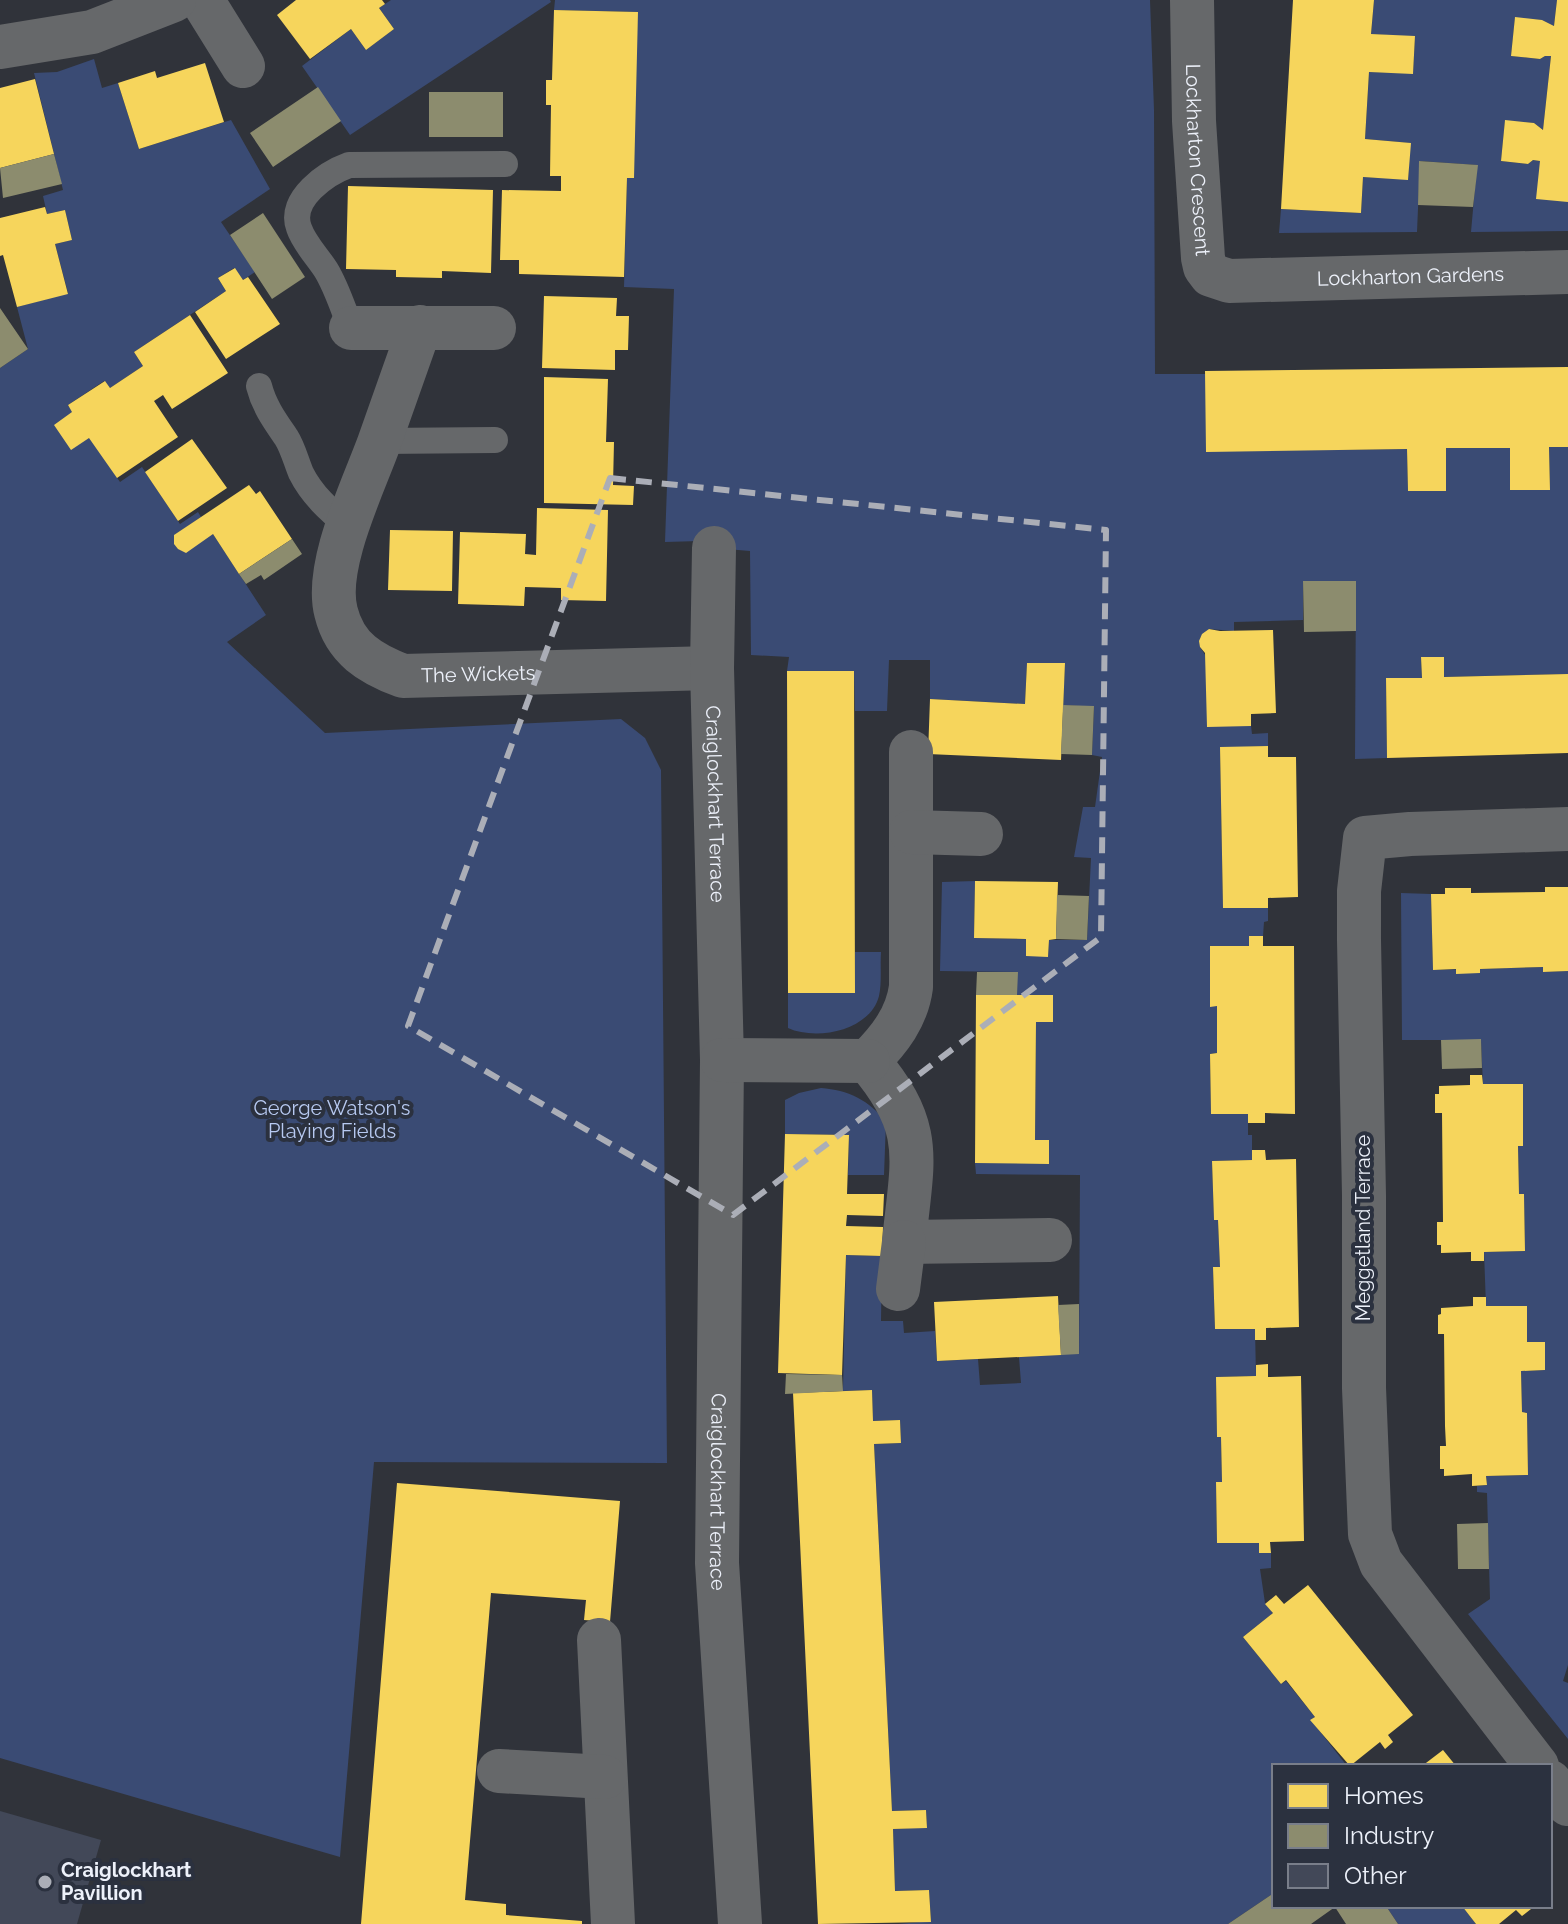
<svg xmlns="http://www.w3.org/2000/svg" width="1568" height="1924" font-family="Raleway,sans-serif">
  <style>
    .green { fill: #3a4b74 }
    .homes { fill: #f6d55c }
    .industry { fill: #8c8c6e }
    .building { fill: #424858 }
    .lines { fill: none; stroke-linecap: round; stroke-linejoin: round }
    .lane { stroke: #66686a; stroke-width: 26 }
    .street { stroke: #66686a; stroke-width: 44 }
    .marked { fill: none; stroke: #abaeb7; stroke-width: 6; stroke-dasharray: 16 10; stroke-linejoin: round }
    .poi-dot { fill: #abaeb7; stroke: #2b313f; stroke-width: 3 }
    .labels { text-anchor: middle; stroke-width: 8; stroke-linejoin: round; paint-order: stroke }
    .street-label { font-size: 20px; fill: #edf1fa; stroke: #2b313f }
    .park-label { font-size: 20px; fill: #b7c9f1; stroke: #2b313f }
    .poi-label { font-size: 20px; font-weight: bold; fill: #edf1fa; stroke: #2b313f; text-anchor: start }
  </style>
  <rect width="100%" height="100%" fill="#30333a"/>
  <path class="green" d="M391 0H550L551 2 350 135 302 66 351 29 366 50 394 29 379 8Z
    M555 0H1150L1154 110 1155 374H1205L1323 450 1407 449 1408 491H1446V448H1510V490L1550 489 1549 447H1568V674L1444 677V657H1421L1422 678 1386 679 1387 758 1355 759 1356 581H1303V620L1234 622V631L1209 629 1200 638V647L1251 726 1252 734 1268 733V746L1220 748 1223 908H1268V921L1264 922 1263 936 1249 937V946H1210V1006H1217V1053L1210 1054 1211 1114H1248V1135H1252V1160L1212 1161 1214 1220H1218L1220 1267 1213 1268 1215 1329H1255L1256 1376 1216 1377 1217 1436 1221 1437 1222 1482 1216 1483 1217 1542 1259 1543V1553H1271V1568L1260 1569 1265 1603 1273 1613 1243 1637 1281 1684 1286 1681 1315 1717 1311 1720 1347 1766H1274V1893L1228 1924H898L931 1921 929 1890 895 1891 893 1829 927 1827 926 1810 892 1811 874 1444 901 1443 900 1420 873 1421 872 1390 843 1391 846 1255 882 1256 881 1321H903L904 1333 935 1331 937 1361 978 1359 980 1385 1021 1383 1019 1357 1079 1353 1080 1175 976 1174 975 1163H1049V1140H1035L1036 1022H1053V996L1017 995V972L940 971 942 882 975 881 974 938 1026 939V956H1048L1049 940H1087L1091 858 1074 857 1083 807H1095L1102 757 1092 755 1094 707 1063 705 1065 663H1027L1025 704 930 699V660H889L887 711H855L854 671H787L789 657 751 655 750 551 714 548 700 541 665 542 674 289 624 287 627 178 638 12 554 10Z
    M1374 0H1557L1554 26 1541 20 1515 18 1511 56 1540 59 1545 56H1551L1543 130 1534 123 1505 121 1501 161 1528 164 1533 160 1540 161 1568 202V231L1471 232 1477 165 1420 161 1417 232 1279 233 1281 209 1361 213 1363 177 1408 179 1410 143 1365 139 1369 72 1413 73 1415 37 1371 34Z
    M94 59 102 88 118 83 139 149 231 120 270 189 221 222 255 272 243 280 234 268 218 278 226 291 134 352 143 366 110 388 104 381 68 405 120 482 142 467 180 524 198 512 201 517 175 535 213 534 266 615 227 642 325 733 621 719 645 738 661 770 667 1463 374 1462 340 1857 0 1758V368L28 349 17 307 68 293 55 244 72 240 65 210 47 214 43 196 63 190 34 73 57 72Z
    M1401 893 1431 894 1433 970 1543 967V972L1567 971 1568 967V1665L1563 1681 1568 1683V1739L1468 1614 1490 1599 1487 1493 1477 1492V1486L1487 1485 1486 1476 1528 1475 1527 1413 1522 1412 1521 1371 1545 1370 1544 1342H1527V1306H1486L1484 1252 1525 1251 1524 1195 1519 1194 1518 1146H1523V1084H1483L1481 1040H1402Z
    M855 952H881C880 966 882 982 879 996 870 1031 816 1041 788 1028V993H855Z
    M821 1088C848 1090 869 1100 886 1122L884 1175H848L849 1135 785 1134V1100L799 1093Z
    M1386 1906H1462L1476 1924H1398Z"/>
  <path class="homes" d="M296 0H382L385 4 379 8 394 29 366 50 351 29 310 59 277 15Z
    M1293 0H1374L1371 34 1415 36 1413 74 1369 72 1365 139 1411 143 1408 180 1363 177 1361 213 1281 209Z
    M1557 0H1568V202L1536 199 1540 161 1533 160 1528 164 1501 161 1505 120 1534 123 1543 130 1551 56H1545L1540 59 1511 56 1515 17 1542 20 1554 26Z
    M554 10 638 12 634 178H627L624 277 519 274V260H500L502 190 561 191V176H550L551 105H546V80H552Z
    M205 63 224 122 139 149 118 83 155 71 157 78Z
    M35 79 54 154 0 168V88Z
    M348 186 493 190 491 273 442 271V278L396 277V270L346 269Z
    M45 207 47 214 65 210 72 240 55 244 68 294 17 307 3 255 0 256V218Z
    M235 268 243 280 248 277 280 324 226 359 195 312 226 291 218 278Z
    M544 296 617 298 616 316H629L628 350H615V370L542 368Z
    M190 315 228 373 172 409 163 395 154 401 178 437 117 478 89 438 71 450 54 425 72 412 68 405 105 381 110 388 143 366 134 352Z
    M1568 367V447H1549L1550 490H1510V448H1446V491H1408L1407 449 1206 452 1205 371Z
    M544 377 608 379 606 442H614L613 485 634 486 633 505 544 503Z
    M192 439 227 488 178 521 145 472Z
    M249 485 256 494 260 491 292 539 239 574 213 534 186 553 178 549 174 544V535Z
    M537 508 608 510 606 601 561 600V588L525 587 524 606 458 604 460 532 526 534 525 554 536 555Z
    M390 530 453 531 452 591 388 590Z
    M1209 629 1220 631 1273 630 1276 713 1251 714V726L1207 727 1205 653 1200 647 1199 641 1202 634Z
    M1421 657H1444V677L1568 674V753L1387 758 1386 678H1422Z
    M1027 663H1065L1061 760 928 754 930 699 1025 704Z
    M787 671H854L855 993H788Z
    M1268 746V757H1296L1298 897 1268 898V908H1223L1220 747Z
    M975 881 1058 882 1056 939 1049 940 1048 957 1026 956V939L974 938Z
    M1545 887H1568V971L1543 972V967L1480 969V973L1456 974V969L1433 970 1431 894H1445V888H1471V893L1545 892Z
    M1249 936H1263V946H1294L1295 1114 1265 1113V1123H1248V1114H1211L1210 1054 1217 1053V1006L1210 1007V946H1249Z
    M976 995H1053V1022H1036L1035 1140H1049V1164L975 1163Z
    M1470 1075H1482L1483 1084H1523V1146H1518L1519 1194H1524L1525 1251 1484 1252V1261H1471V1252L1441 1253V1245H1437V1222H1443L1442 1113H1435V1094H1439V1086L1470 1085Z
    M785 1134 849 1135 847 1194H884L883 1216 847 1215 846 1226 883 1227 882 1256 846 1255 842 1375 778 1373Z
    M1252 1150H1265L1266 1160 1296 1159 1299 1327 1266 1328V1340H1255V1329H1215L1213 1267H1220L1219 1244 1218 1220H1214L1212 1161 1252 1160Z
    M1058 1296 1061 1355 937 1361 934 1302Z
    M1473 1297H1486V1306H1527V1342H1545V1370L1521 1371 1522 1412 1527 1413 1528 1475 1486 1476 1487 1485 1472 1486V1474L1444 1476V1469H1440V1446H1446L1445 1426 1444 1334H1438V1315L1441 1314V1308L1473 1306Z
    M1268 1364V1377L1301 1376 1304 1541 1270 1542 1271 1553H1259V1543H1217L1216 1482H1222L1221 1437H1217L1216 1377 1256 1376V1365Z
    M872 1390 873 1421 900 1420 901 1443 874 1444 892 1811 926 1810 927 1828 893 1829 895 1891 929 1890 931 1922 818 1924 793 1393Z
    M397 1483 620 1501 610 1622 584 1620 586 1600 491 1593 465 1900 506 1904V1915L582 1921V1924H361Z
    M1308 1585 1413 1715 1388 1735 1393 1742 1385 1749 1380 1742 1350 1766 1310 1720 1315 1717 1286 1680 1281 1684 1243 1637 1273 1613 1265 1604 1276 1595 1284 1604Z
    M1443 1750 1456 1766H1422Z
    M1462 1906H1528L1531 1909 1522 1916 1516 1910 1499 1924H1476Z"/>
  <path class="industry" d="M318 87 341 121 273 167 250 133Z
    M429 92H503V137H429Z
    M54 154 62 184 3 198 0 168Z
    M1419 161 1478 165 1473 207 1418 205Z
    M263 213 305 277 272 299 230 235Z
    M0 308 28 349 0 368Z
    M292 539 302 554 264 580 261 575 246 584 239 574Z
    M1303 581H1356V631L1304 632Z
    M1063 705 1094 706 1092 755 1061 754Z
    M1057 895 1089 896 1087 940 1056 939Z
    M977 972H1018L1017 995H976Z
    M1481 1039 1482 1068 1442 1069 1441 1040Z
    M1079 1304V1354L1061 1355 1058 1305Z
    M786 1374 842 1375 843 1391 785 1394Z
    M1488 1523 1489 1569H1458L1457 1524Z
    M1274 1893V1906H1386L1398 1924H1346L1335 1907 1311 1924H1228Z"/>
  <path class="building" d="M0 1811 101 1840 77 1924H0Z"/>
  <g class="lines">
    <path class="lane" d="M351 328C343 309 337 288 326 270 317 256 304 243 299 228 288 199 327 173 349 165L505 164
      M259 386C264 406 275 421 286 437 293 448 296 461 301 473 312 495 329 510 348 526
      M380 441 495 440"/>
    <g class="street">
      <path d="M202 0 243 66"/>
      <path id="s1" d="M1192 0 1194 121 1203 258 1205 267 1211 275 1229 281 1568 272"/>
      <path d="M0 47 92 32 174 0"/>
      <path id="s2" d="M420 327C406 366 393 404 379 443 363 487 324 566 336 612 345 649 371 664 403 676L712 668"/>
      <path d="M351 328H494"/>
      <path id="s3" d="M714 548 712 668 722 1060 717 1563 740 1924"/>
      <path d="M911 752V987C907 1017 890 1039 868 1061 926 1129 912 1159 904 1242L1050 1240"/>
      <path d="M911 832 981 834"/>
      <path d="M722 1060 868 1061"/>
      <path d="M898 1289 904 1242"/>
      <path d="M599 1640 613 1924"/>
      <path d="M1537 1766 1381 1563 1370 1534 1364 1388V1196L1359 940V891L1365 838 1410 834 1568 829"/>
      <path d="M499 1771 605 1777"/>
      <path d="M1550 1782 1568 1804"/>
    </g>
  </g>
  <path class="marked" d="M610 478 1106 530 1101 937 733 1215 408 1026Z"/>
  <circle class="poi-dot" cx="45" cy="1882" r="8"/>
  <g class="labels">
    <g class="street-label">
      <text dy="7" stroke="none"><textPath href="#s1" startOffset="160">Lockharton Crescent</textPath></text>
      <text dy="7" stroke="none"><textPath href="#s1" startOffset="478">Lockharton Gardens</textPath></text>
      <text dy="7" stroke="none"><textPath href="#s2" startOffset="472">The Wickets</textPath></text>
      <text dy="7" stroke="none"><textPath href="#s3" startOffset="256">Craiglockhart Terrace</textPath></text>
      <text transform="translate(1363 1228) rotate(-90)" y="7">Meggetland Terrace</text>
      <text dy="7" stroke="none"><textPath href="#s3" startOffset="944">Craiglockhart Terrace</textPath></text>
    </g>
    <g class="park-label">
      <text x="332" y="1115">George Watson's<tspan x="332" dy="23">Playing Fields</tspan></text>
    </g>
    <g class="poi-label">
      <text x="61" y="1877">Craiglockhart<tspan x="61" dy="23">Pavillion</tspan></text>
    </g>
  </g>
  <rect x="1272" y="1764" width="280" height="144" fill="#2b313f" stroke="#797e8a" stroke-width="2"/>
  <rect x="1288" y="1784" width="40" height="24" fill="#f6d55c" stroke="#797e8a" stroke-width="2"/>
  <text x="1344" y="1804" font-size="24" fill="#edf1fa">Homes</text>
  <rect x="1288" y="1824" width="40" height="24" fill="#8c8c6e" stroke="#797e8a" stroke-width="2"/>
  <text x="1344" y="1844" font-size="24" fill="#edf1fa">Industry</text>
  <rect x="1288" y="1864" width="40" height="24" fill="#424858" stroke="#797e8a" stroke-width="2"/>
  <text x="1344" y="1884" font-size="24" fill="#edf1fa">Other</text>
</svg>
